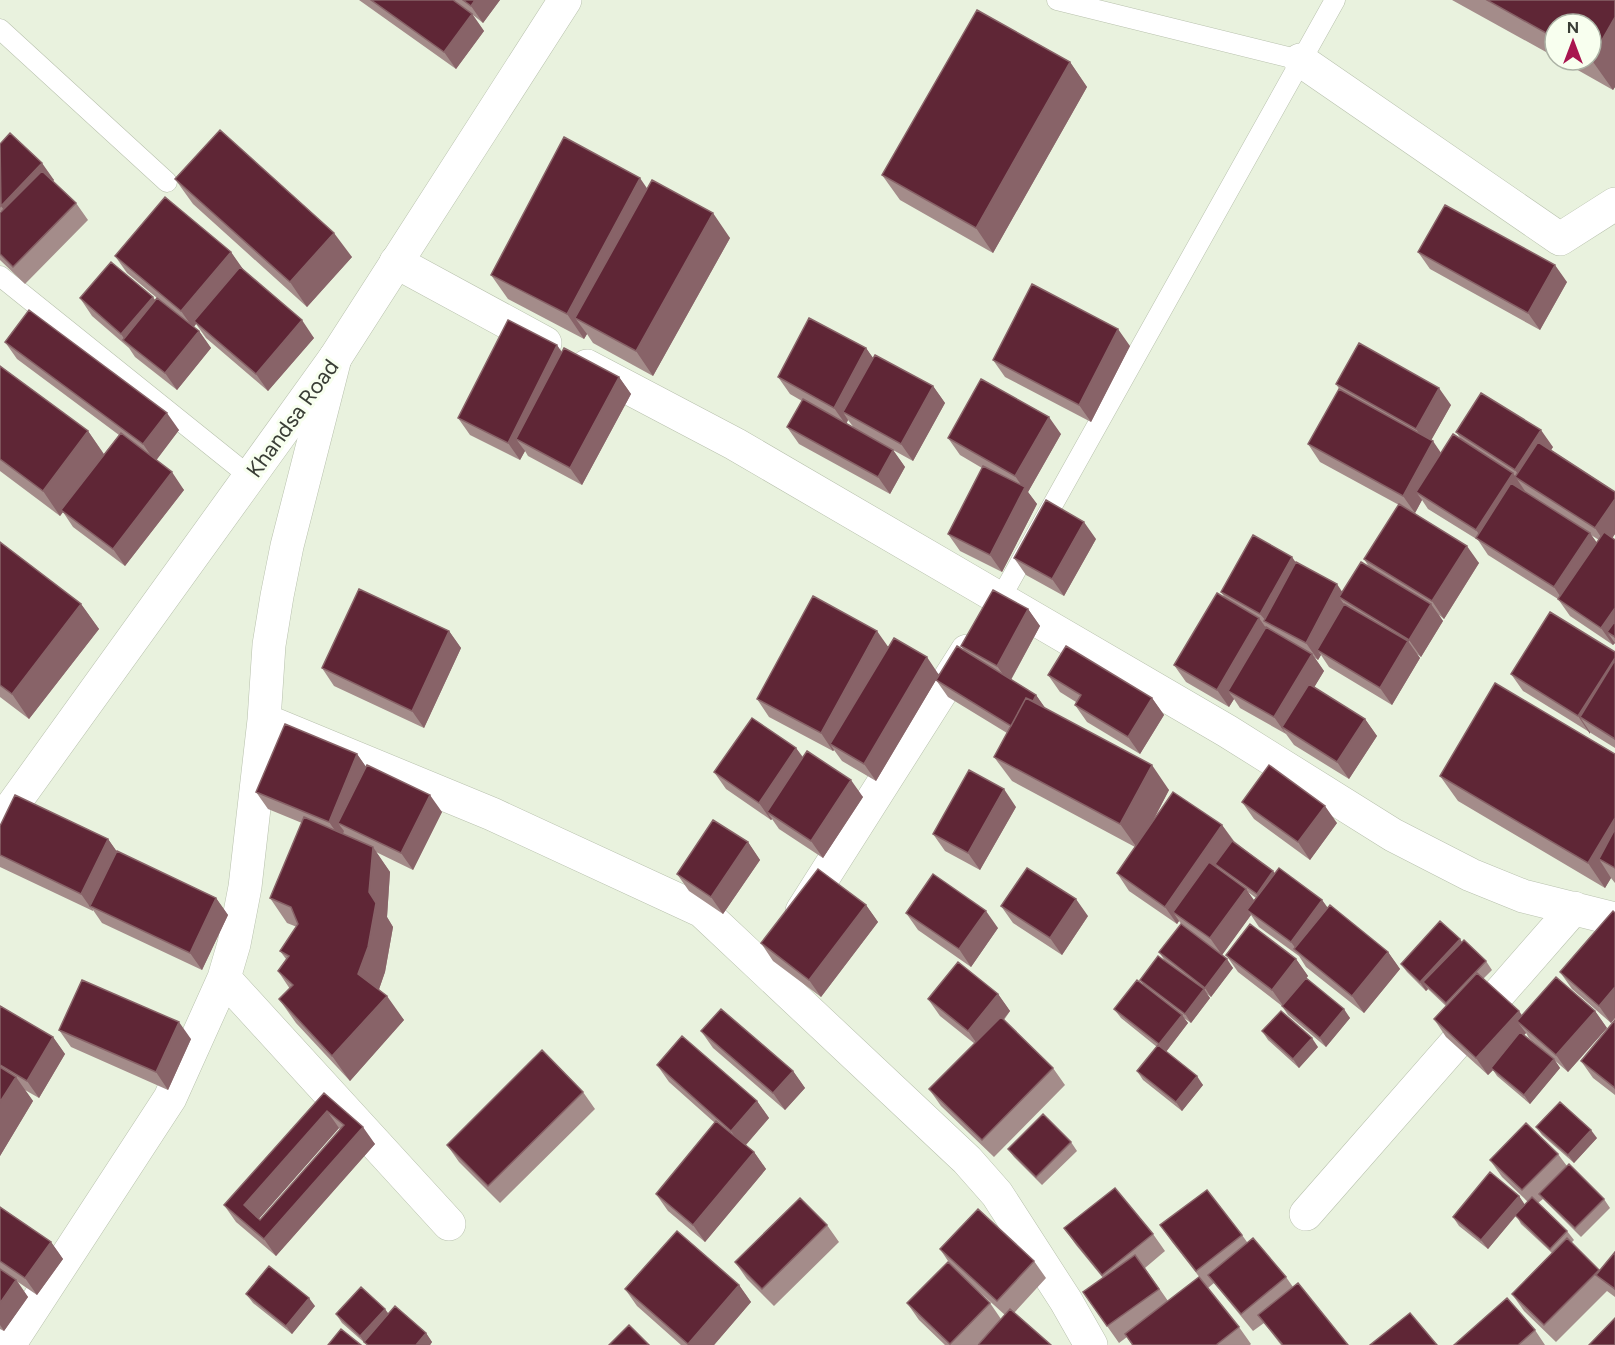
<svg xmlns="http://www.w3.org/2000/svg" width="1615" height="1345" font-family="Figtree,sans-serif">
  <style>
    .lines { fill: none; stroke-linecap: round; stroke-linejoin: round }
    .lane-casing { stroke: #b8c1ad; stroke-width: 21 }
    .street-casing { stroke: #b8c1ad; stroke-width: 34 }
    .secondary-casing { stroke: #b8c1ad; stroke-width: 34 }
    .lane { stroke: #fff; stroke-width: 20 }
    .street { stroke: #fff; stroke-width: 33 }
    .secondary { stroke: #fff; stroke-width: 33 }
    .wall { fill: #a48c8a; fill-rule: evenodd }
    .shaded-wall { fill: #886368 }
    .building { fill: #5f2636; stroke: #886368; stroke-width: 1.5; fill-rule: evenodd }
    .labels { text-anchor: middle; stroke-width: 6; stroke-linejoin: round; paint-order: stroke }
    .street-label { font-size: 22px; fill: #3a3e36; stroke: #f8ffef }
  </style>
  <rect width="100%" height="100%" fill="#e9f2de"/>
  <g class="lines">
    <defs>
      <path id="lane" d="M1057 0 1300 60
        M0 29 167 182
        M0 276 249 476
        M1000 599 1335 0"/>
      <path id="street" d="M1300 60 1560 239 1615 204
        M396 262 545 343
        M587 366 735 444 1227 731 1393 835 1471 875 1523 896 1615 919
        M264 720 492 814 702 911 967 1160 997 1194 1066 1301 1091 1345
        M802 911 967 651
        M224 978 449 1224
        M1306 1214 1574 908
        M9 1345 170 1098 224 978 234 944 245 887 264 720 269 645 277 596 287 546 335 358"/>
      <path id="secondary" d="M0 823 335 358 565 0"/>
    </defs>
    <use href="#lane" class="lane-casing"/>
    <use href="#street" class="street-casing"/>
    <use href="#secondary" class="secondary-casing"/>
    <use href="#lane" class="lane"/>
    <use href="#street" class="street"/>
    <use href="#secondary" class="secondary"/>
  </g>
  <path class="wall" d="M359 0H500L483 23 473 15 484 31 456 69Z
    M1452 0H1615V87L1613 90 1560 60H1591V24H1555V57Z
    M1070 62 1087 87 993 253 900 200 882 175Z
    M0 144 54 180 53 181 76 203 88 220 25 284 0 260V213L1 212 0 211Z
    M175 179 352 257 307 307 193 204Z
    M647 189 730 238 653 376 593 343 587 334 584 339 508 299 491 275Z
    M231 252 242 270 314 338 268 391 206 338 196 324 194 327 199 331 211 348 177 390 135 357 129 348 92 316 80 298 155 300 157 298 127 273 115 256Z
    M1418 252 1567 282 1540 330 1430 269Z
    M5 342 179 430 156 460 184 490 125 566 73 527 63 512 60 516 0 471V366L88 431 104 454 119 435 17 359Z
    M1130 346 1091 422 1005 377 993 360Z
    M866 348 873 358 933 386 945 403 913 461 893 450 905 467 890 494 799 444 787 427 802 401 790 394 778 377ZM848 420 854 428 846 423Z
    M562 352 619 377 631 394 582 485 528 456 525 451 520 460 470 435 458 418Z
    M1336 384 1451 405 1431 440 1441 453 1461 439 1456 432 1553 447 1551 450 1615 492V534L1612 538 1615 540V643L1613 645 1570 616 1558 599 1488 555 1478 540 1428 509 1422 500 1415 513 1479 563 1444 619 1439 615 1443 621 1421 657 1417 654 1420 658 1392 705 1329 667 1321 655 1318 660 1315 658 1324 671 1314 687 1365 719 1377 736 1349 779 1294 745 1286 734 1240 708 1234 699 1229 707 1186 682 1174 665 1225 598 1221 592 1296 563 1342 592 1369 567 1364 559 1399 505 1320 462 1308 444 1340 390ZM1591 535 1599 540 1597 543Z
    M1061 434 1028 492 1037 504 1002 572 960 551 948 534 982 468 960 455 948 438Z
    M1096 539 1064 596 1026 575 1014 558Z
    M0 542 81 604 99 629 29 719 0 697Z
    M1028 609 1040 626 1011 680 1036 695 1045 708 1169 790 1151 825H1222L1234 841 1275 873 1322 900 1328 908 1388 952 1400 969 1364 1013 1306 967 1299 956 1259 927 1251 915 1222 955 1233 968 1211 997 1206 993 1210 998 1191 1023 1184 1018 1188 1023 1166 1052 1203 1085 1182 1111 1143 1080 1137 1071 1157 1047 1121 1018 1114 1009 1143 984 1140 980 1165 961 1159 952 1182 925 1179 921 1177 924 1129 891 1117 873 1135 847 1012 781 994 757 1007 733 948 697 936 680 876 781 842 761 834 750 833 751 769 717 757 699 888 646 939 674 965 651 961 646ZM1248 892 1256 898 1254 900Z
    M449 631 461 648 424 728 334 686 322 668Z
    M1615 652V748L1523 691 1511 674Z
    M1048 675 1152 698 1164 715 1140 754 1087 722 1075 705 1076 702 1060 692Z
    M796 748 803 757 863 797 823 858 779 829 772 819 771 820 726 789 714 772Z
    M357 754 366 767 442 812 413 870 376 852 390 872 387 917 393 927 385 972 379 989 404 1020 350 1081 296 1023 279 999 290 989 278 971 286 959 280 951 297 927 287 923 270 898 302 823 268 809 256 792Z
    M1615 754V883L1611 878 1605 888 1458 801 1440 776Z
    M1242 802 1337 823 1310 860 1254 819Z
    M1016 807 980 870 945 851 933 834Z
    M0 826 108 839 117 852 216 898 228 915 202 970 102 923 93 910V911L0 867Z
    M748 842 760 860 723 914 689 891 677 874Z
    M866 905 878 922 821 997 773 961 761 943Z
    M1001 906 1088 916 1062 955 1013 923Z
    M906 913 998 928 971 967 918 930Z
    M1615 913V1018L1611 1023 1572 989 1560 972Z
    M1462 942 1486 961 1492 970 1483 979 1522 1016 1595 1011 1607 1028 1568 1072 1529 1038 1526 1033 1524 1035 1554 1059 1560 1068 1530 1104 1497 1076 1493 1070 1488 1075 1446 1037 1434 1019 1446 1006 1428 989 1426 991 1407 972 1401 964Z
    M1226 955 1296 959 1308 976 1306 978 1350 1018 1326 1047 1288 1015 1282 1006 1238 972Z
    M998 994 1010 1011 1004 1020 1053 1068 1065 1085 994 1157 941 1106 929 1089 975 1044 940 1016 928 999Z
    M0 1006 53 1037 65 1054 39 1098 25 1090 33 1101 0 1156Z
    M1615 1020V1095L1593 1078 1581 1061Z
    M59 1030 191 1039 168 1090 71 1047Z
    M701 1031 793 1071 805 1088 785 1110 713 1048Z
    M1262 1031 1318 1047 1299 1068 1268 1040Z
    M657 1065 757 1101 769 1118 746 1145 754 1152 766 1169 705 1242 668 1211 656 1194 715 1123 669 1082Z
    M583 1092 595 1109 500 1203 459 1162 447 1145Z
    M324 1093 375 1144 276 1256 236 1222 224 1205ZM339 1128 340 1129 260 1220 259 1219Z
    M1536 1127 1597 1138 1574 1163 1542 1135Z
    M1071 1142 1077 1151 1042 1185 1014 1157 1008 1149Z
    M1558 1154 1567 1166 1604 1199 1610 1208 1581 1237 1543 1199 1538 1203 1567 1231 1574 1240 1571 1243 1599 1271 1615 1252V1297L1607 1291 1556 1342 1524 1311 1512 1294 1552 1253 1521 1224 1516 1215 1488 1249 1459 1226 1453 1217 1519 1196 1525 1205 1528 1202 1502 1177 1490 1160Z
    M0 1207 51 1242 63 1259 37 1295 18 1282 28 1297 4 1331 0 1329Z
    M827 1225 839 1242 774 1306 747 1279 735 1262Z
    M1160 1225 1242 1235 1247 1242 1286 1277 1293 1287 1348 1345H1281L1264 1323 1253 1331 1214 1283 1208 1288 1172 1242Z
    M1064 1228 1153 1234 1165 1251 1145 1268 1168 1301 1239 1327 1251 1344 1250 1345H1132L1127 1337 1119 1343 1083 1292 1103 1278 1076 1245Z
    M940 1249 1034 1261 1046 1278 1014 1313 977 1345H945L919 1320 907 1303H990L1001 1319 1005 1315 952 1267Z
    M739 1285 751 1302 714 1345H681L637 1306 625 1289Z
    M246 1294 315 1306 292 1334 253 1303Z
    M336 1314H389L426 1333 432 1342 430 1345H367L342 1323Z
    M1535 1330 1545 1345H1454Z"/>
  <path class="shaded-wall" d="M475 0H500L483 23 471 6Z
    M472 14 484 31 456 69 444 52Z
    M1615 17V87L1613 90 1591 59Z
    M1070 62 1087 87 993 253 976 228Z
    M42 163 54 180 13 223 1 206Z
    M640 178 657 203 575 318 587 334 584 339 567 314Z
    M713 213 730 238 653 376 636 351Z
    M334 233 352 257 307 307 290 282Z
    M231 252 243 269 196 324 194 321 196 324 193 328 181 311Z
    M1555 265 1567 282 1540 330 1528 313Z
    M153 297 165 314 127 343 121 334Z
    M302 320 314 338 268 391 256 374Z
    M1118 329 1130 346 1091 422 1079 405Z
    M199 331 211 348 177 390 165 373Z
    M557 345 569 362 516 439 525 451 520 460 508 443Z
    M866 348 878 365 843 412 848 420 846 425 834 408Z
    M619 377 631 394 582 485 570 468Z
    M933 386 945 403 913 461 901 444Z
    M1439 388 1451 405 1428 446 1416 429Z
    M167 413 179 430 155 462 143 444Z
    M1049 417 1061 434 1028 492 1037 504 1002 572 990 555 1024 489 1015 476Z
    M1541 430 1553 447 1529 485 1524 482 1515 470Z
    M88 431 105 456 61 510 63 512 60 516 43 491Z
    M1433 441 1445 459 1416 492 1422 500 1415 513 1403 496Z
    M893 450 905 467 890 494 878 477Z
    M172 472 184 490 125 566 113 549Z
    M1513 473 1525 491 1489 546 1486 544 1476 530Z
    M1615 499V534L1607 546 1595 528Z
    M1084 522 1096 539 1064 596 1052 579Z
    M1590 533 1602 550 1566 605 1554 587Z
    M1467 546 1479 563 1444 619 1432 601Z
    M1292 557 1304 574 1266 621 1260 614Z
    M1337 584 1349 602 1339 597 1346 607 1317 650 1321 655 1318 660 1306 643Z
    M81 604 99 629 29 719 12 694Z
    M1431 604 1443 621 1421 657 1409 640Z
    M1615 608V637L1607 632 1615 643 1613 645 1601 628Z
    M1028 609 1040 626 1009 683 997 666Z
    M1259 618 1271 635 1228 691 1234 699 1229 707 1217 690Z
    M449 631 461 648 424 728 412 711Z
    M877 631 889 648 830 744 834 750 833 751 821 733Z
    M1408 641 1420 658 1392 705 1380 688Z
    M1312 654 1324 671 1288 731 1282 727 1286 734 1274 717Z
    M927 657 939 675 876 781 864 764Z
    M1615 658V694L1580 717 1590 732V734L1578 716Z
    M1036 695 1048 712 1015 729Z
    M1152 698 1164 715 1140 754 1128 737Z
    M1365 719 1377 736 1349 779 1337 762Z
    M796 748 808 765 767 812 772 819 771 820 759 803Z
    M357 754 369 771 338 823 344 831 341 839 329 822Z
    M1152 765 1169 790 1138 849 1120 824Z
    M851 780 863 797 823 858 811 841Z
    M1004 789 1016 807 980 870 968 853Z
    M430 795 442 812 413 870 401 853Z
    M1325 806 1337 823 1310 860 1298 842Z
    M1615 818V868L1599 859 1611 878 1605 888 1588 863Z
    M1222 825 1234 842 1215 864 1217 866 1181 918 1173 912 1179 921 1177 924 1165 907Z
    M108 839 120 856 90 906 93 911 81 894Z
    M748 842 760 860 723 914 711 897Z
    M373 847 390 872 387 917 393 927 385 972 376 998 358 974 369 892Z
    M1273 871 1280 880 1263 902 1257 894Z
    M1246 889 1258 906 1247 910 1251 915 1222 955 1210 938Z
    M216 898 228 915 202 970 190 953Z
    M1076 899 1088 916 1062 955 1050 938Z
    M1322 900 1334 917 1299 953 1291 942Z
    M866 905 878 922 821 997 809 980Z
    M986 911 998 928 971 967 959 949Z
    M1460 939 1466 948 1423 982 1428 989 1426 991 1420 982Z
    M1388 952 1400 969 1364 1013 1352 996Z
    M1227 959 1233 968 1211 997 1205 988Z
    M1296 959 1308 976 1284 1007 1272 990Z
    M1615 987V1018L1611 1023 1599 1006Z
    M1204 989 1210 998 1191 1023 1185 1014Z
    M998 994 1010 1011 980 1048 968 1031Z
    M387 996 404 1020 350 1081 332 1056Z
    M1344 1009 1350 1018 1326 1047 1320 1038Z
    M1519 1011 1531 1028 1517 1021 1526 1033 1493 1069 1491 1068 1493 1070 1488 1075 1476 1058Z
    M1595 1011 1607 1028 1568 1072 1556 1055Z
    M1182 1015 1188 1023 1165 1053 1159 1044Z
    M179 1022 191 1039 168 1090 156 1072Z
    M53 1037 65 1054 39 1098 27 1081Z
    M1312 1038 1318 1047 1299 1068 1293 1059Z
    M1554 1059 1560 1068 1530 1104 1524 1095Z
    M793 1071 805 1088 785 1110 773 1093Z
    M1197 1076 1203 1085 1182 1111 1176 1102Z
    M16 1077 33 1101 0 1156V1102Z
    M757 1101 769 1118 743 1148 731 1131Z
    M327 1111 339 1128 256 1222 244 1205Z
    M363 1127 375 1144 276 1256 264 1239Z
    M1591 1130 1597 1138 1574 1163 1568 1155Z
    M754 1152 766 1169 705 1242 693 1225Z
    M1519 1196 1525 1205 1488 1249 1481 1240Z
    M51 1242 63 1259 37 1295 25 1278Z
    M16 1280 28 1297 4 1331 0 1325V1303Z
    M739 1285 751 1302 714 1345H688V1344Z
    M309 1298 315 1306 292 1334 286 1326Z
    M385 1309 391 1317 364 1342 366 1345 360 1336Z
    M426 1333 432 1342 430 1345H416Z"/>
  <path class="building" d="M371 0H453L472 14 444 52Z
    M463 0H475L471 6Z
    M1487 0H1615V17L1591 59V24H1555V38Z
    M977 10 1070 62 976 228 882 175Z
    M220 130 334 233 290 282 175 179Z
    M10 133 42 163 1 206 0 144Z
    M564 137 640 178 567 314 491 275Z
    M42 171 76 203 13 267 0 254V213Z
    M652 180 713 213 636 351 575 318Z
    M165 197 231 252 181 311 115 256Z
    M1445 205 1555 265 1528 313 1418 252Z
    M111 262 153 297 121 334 80 298Z
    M240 267 302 320 256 374 194 321Z
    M1032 284 1118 329 1079 405 993 360Z
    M157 298 199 331 165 373 123 340Z
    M29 310 167 413 143 444 5 342Z
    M809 318 866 348 834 408 778 377Z
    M508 320 557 345 508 443 458 418Z
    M1359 343 1439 388 1416 429 1336 384Z
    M564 348 619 377 570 468 516 439Z
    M875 355 933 386 901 444 843 412Z
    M0 366 88 431 43 491 0 459Z
    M981 379 1049 417 1015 476 948 438Z
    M1339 389 1433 441 1403 496 1308 444Z
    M1481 393 1541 430 1515 470 1456 432Z
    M803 399 893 450 878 477 787 427Z
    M121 433 172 472 113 549 61 510Z
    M1453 434 1513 473 1476 530 1416 492Z
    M1538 442 1615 492V499L1595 528 1515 477Z
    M983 466 1025 487 990 555 948 534Z
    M1511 483 1590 533 1554 587 1476 538Z
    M1046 500 1084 522 1052 579 1014 558Z
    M1399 504 1467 546 1432 601 1364 559Z
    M1604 532 1615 540V608L1601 628 1558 599Z
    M1253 535 1292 557 1260 614 1221 592Z
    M0 542 81 604 12 694 0 685Z
    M1296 562 1337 584 1306 643 1264 621Z
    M1361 562 1431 604 1409 640 1339 597Z
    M359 589 449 631 412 711 322 668Z
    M993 590 1028 609 997 666 961 646Z
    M1217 593 1259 618 1217 690 1174 665Z
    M813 596 877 631 821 733 757 699Z
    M1344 604 1408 641 1380 688 1317 650Z
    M1550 612 1615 652V658L1578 716 1511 674Z
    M1615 621V637L1607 632Z
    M1266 627 1312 654 1274 717 1228 691Z
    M894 638 927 657 864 764 830 744Z
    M957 646 1036 695 1033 701 1026 698 1011 726 936 680Z
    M1066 646 1152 698 1128 737 1075 705 1081 695 1048 675Z
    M1615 660V739L1580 717Z
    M1495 683 1615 754V818L1588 863 1440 776Z
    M1309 684 1365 719 1337 762 1282 727Z
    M1026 698 1152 765 1120 824 994 757Z
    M752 718 796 748 759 803 714 772Z
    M285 724 357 754 329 822 256 792Z
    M807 751 851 780 811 841 767 812Z
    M367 765 430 795 401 853 338 823Z
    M1269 765 1325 806 1298 842 1242 802Z
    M969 770 1004 789 968 853 933 834Z
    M1173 792 1222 825 1165 907 1117 873Z
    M15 795 108 839 81 894 0 855V826Z
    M304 817 373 847 369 892 376 903 368 947 358 974 387 996 332 1056 279 999 293 985 278 971 289 956 280 951 298 924 291 907 270 898Z
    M713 820 748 842 711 897 677 874Z
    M1615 829V868L1599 859Z
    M1232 841 1273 871 1257 894 1215 864Z
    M117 851 216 898 190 953 90 906Z
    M1209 862 1246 889 1210 938 1173 912Z
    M1027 868 1076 899 1050 938 1001 906Z
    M1279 868 1322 900 1291 942 1247 910Z
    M818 869 866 905 809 980 761 943Z
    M933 874 986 911 959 949 906 913Z
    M1330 905 1388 952 1352 996 1294 949Z
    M1613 911 1615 913V987L1599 1006 1560 972Z
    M1440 921 1460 939 1420 982 1401 964Z
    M1181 924 1227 959 1205 988 1159 952Z
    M1250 924 1296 959 1272 990 1226 955Z
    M1464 940 1486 961 1446 1003 1423 982Z
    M1158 956 1204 989 1185 1014 1140 980Z
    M958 962 998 994 968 1031 928 999Z
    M1477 973 1519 1011 1476 1058 1434 1019Z
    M1556 977 1595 1011 1556 1055 1517 1021Z
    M1306 978 1344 1009 1320 1038 1282 1006Z
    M82 980 179 1022 156 1072 59 1030Z
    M1137 980 1182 1015 1159 1044 1114 1009Z
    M0 1006 53 1037 27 1081 0 1065Z
    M721 1009 793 1071 773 1093 701 1031Z
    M1281 1011 1312 1038 1293 1059 1262 1031Z
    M1001 1017 1053 1068 982 1140 929 1089Z
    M1615 1020V1088L1581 1061Z
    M1520 1032 1554 1059 1524 1095 1491 1068Z
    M682 1036 757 1101 731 1131 657 1065Z
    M1158 1045 1197 1076 1176 1102 1137 1071Z
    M542 1050 583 1092 488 1186 447 1145Z
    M0 1067 16 1077 0 1102Z
    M324 1093 363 1127 264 1239 224 1205ZM327 1111 344 1125 260 1220 244 1205Z
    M1560 1102 1591 1130 1568 1155 1536 1127Z
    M1043 1114 1071 1142 1036 1177 1008 1149Z
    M716 1121 754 1152 693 1225 656 1194Z
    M1526 1123 1558 1154 1522 1190 1490 1160Z
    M1569 1164 1604 1199 1575 1228 1539 1194Z
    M1490 1172 1519 1196 1481 1240 1453 1217Z
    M1115 1188 1153 1234 1102 1275 1064 1228Z
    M1207 1190 1242 1235 1196 1271 1160 1225Z
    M1532 1197 1567 1231 1550 1249 1515 1215Z
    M800 1198 827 1225 762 1289 735 1262Z
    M0 1207 51 1242 25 1278 0 1261Z
    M978 1209 1034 1261 997 1301 940 1249Z
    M677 1231 739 1285 688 1344 625 1289Z
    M1253 1238 1286 1277 1241 1314 1208 1275Z
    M1567 1238 1599 1270 1544 1325 1512 1294Z
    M1615 1252V1289L1596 1275Z
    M1135 1255 1159 1289 1107 1326 1083 1292Z
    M948 1262 990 1303 950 1344 907 1303Z
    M269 1266 309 1298 286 1326 246 1294Z
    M0 1269 16 1280 0 1303Z
    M1199 1277 1239 1327 1216 1345H1133L1125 1334Z
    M1298 1283 1348 1345H1283L1258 1315Z
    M361 1287 385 1309 360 1336 336 1314Z
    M1507 1298 1535 1330 1518 1345H1454Z
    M395 1306 426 1333 416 1345H368L364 1342Z
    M1010 1309 1051 1345H978Z
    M1410 1313 1437 1345H1370Z
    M1615 1318V1345H1589Z
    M629 1325 649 1345H609Z
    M341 1329 361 1345H328Z"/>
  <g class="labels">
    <g class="street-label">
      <text transform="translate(292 418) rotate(-54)" y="8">Khandsa Road</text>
    </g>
  </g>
  <g transform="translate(1573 42)"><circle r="28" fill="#f8ffef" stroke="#acb2a5" stroke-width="1.5"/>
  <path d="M0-4.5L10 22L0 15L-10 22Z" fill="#a8154f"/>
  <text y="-9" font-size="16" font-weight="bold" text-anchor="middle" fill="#3a3e36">N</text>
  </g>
</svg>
